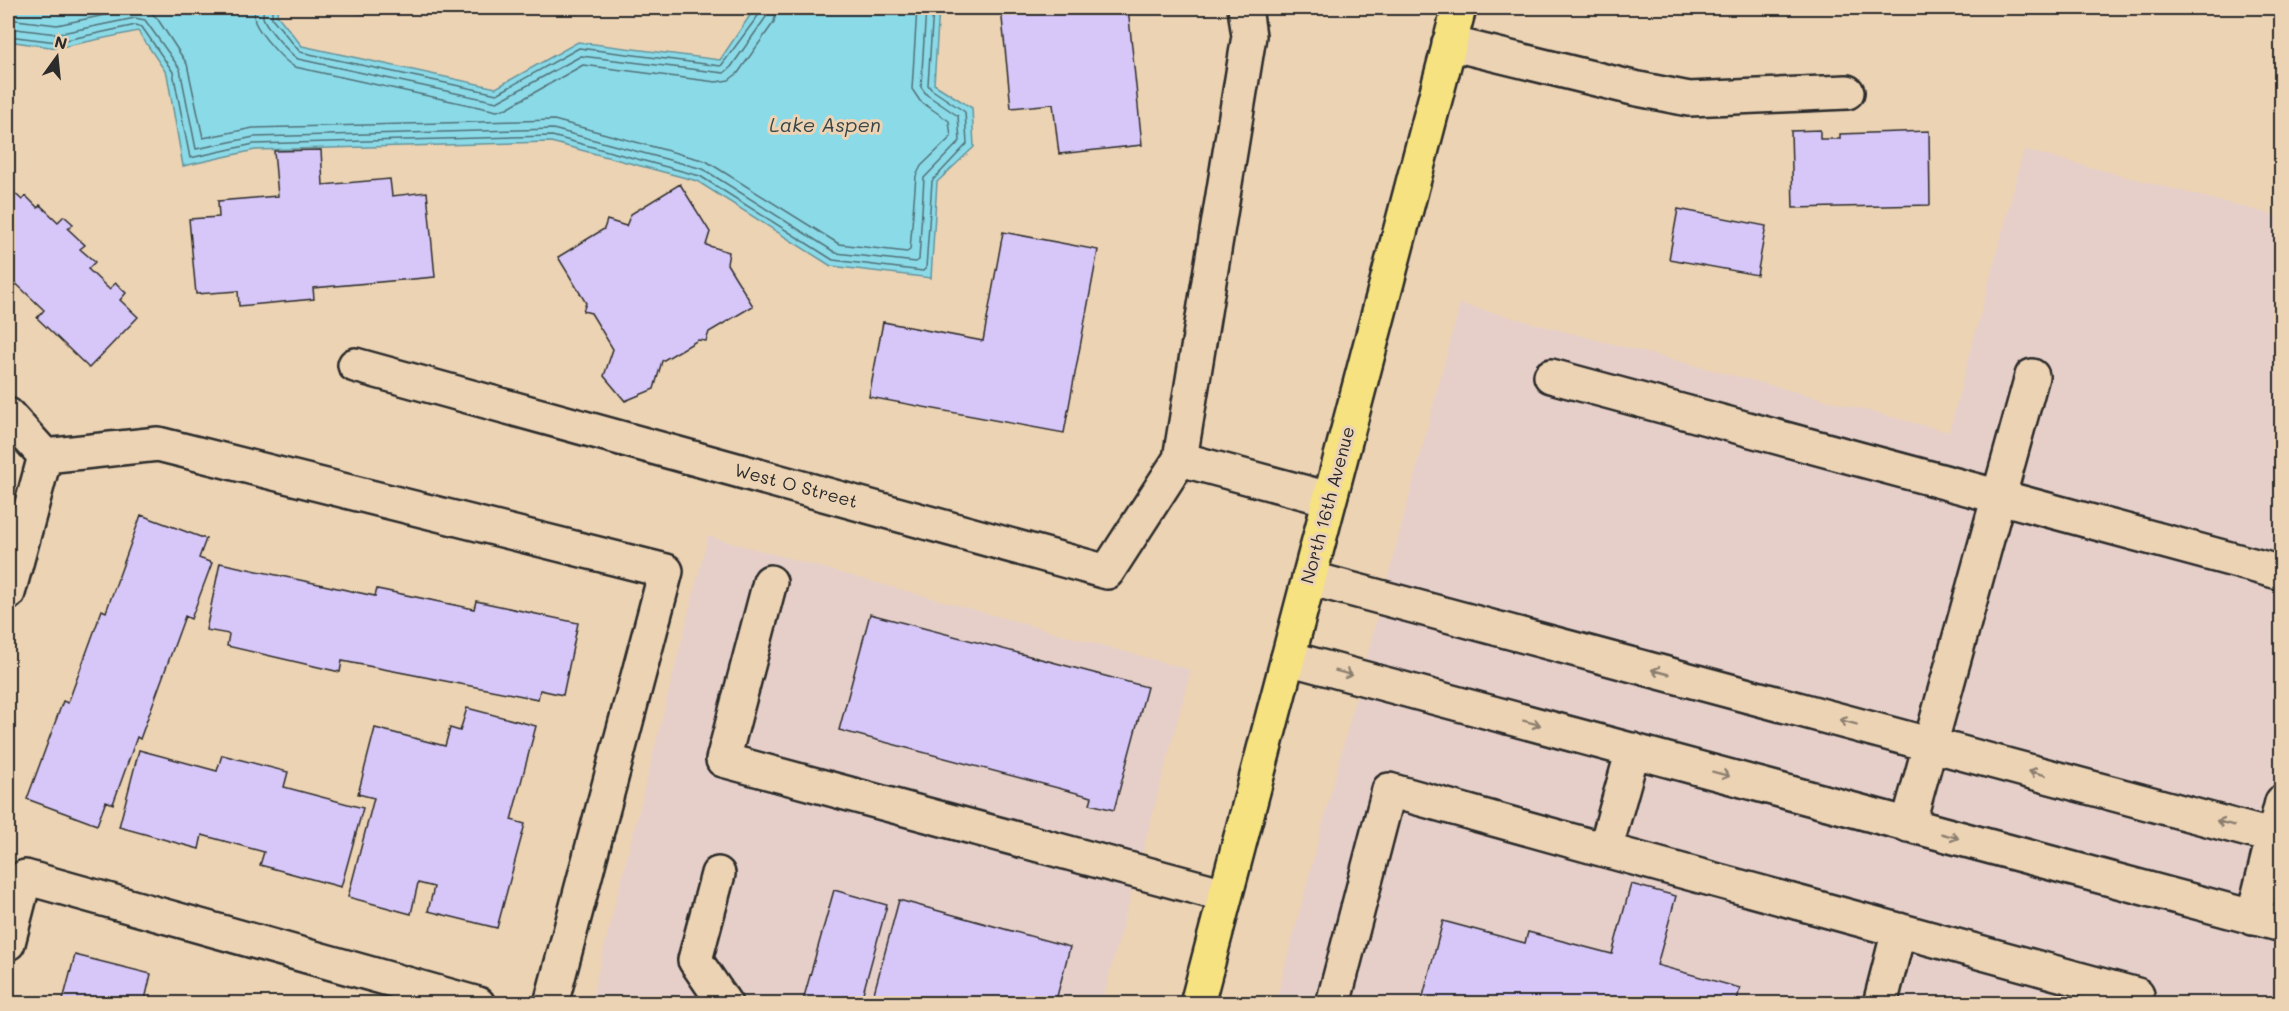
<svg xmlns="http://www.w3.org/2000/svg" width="2289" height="1011" font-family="Mali,sans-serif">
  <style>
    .built { fill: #e6cfc9 }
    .water { fill: #8bdae8; stroke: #65949c; stroke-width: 1.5 }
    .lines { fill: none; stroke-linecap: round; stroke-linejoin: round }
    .shore { stroke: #517177; stroke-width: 1.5 }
    .building { fill: #d7c7f9; stroke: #2b2b2b; stroke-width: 1.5 }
    .minor-casing { stroke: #2b2b2b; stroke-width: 38 }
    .major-casing { stroke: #2b2b2b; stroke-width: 38 }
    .minor { stroke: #ecd3b4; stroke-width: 33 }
    .major { stroke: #f6e281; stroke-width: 33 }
    .oneway { stroke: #8c7f70 }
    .labels { text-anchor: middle; stroke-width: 6; stroke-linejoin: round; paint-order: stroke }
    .street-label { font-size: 18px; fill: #2b2b2b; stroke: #ecd3b4 }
    .water-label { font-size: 20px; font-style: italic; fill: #394547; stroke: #ecd3b4 }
  </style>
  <rect width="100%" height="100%" fill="#ecd3b4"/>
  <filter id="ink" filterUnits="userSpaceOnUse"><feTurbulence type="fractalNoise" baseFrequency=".0167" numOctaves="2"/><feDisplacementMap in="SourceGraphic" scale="12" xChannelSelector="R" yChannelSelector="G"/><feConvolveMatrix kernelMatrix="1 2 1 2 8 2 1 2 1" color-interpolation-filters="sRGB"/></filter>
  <g filter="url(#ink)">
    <path class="built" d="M2024 150 2281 217V1003L1275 1004 1460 304 1949 432Z
      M708 536 1191 670 1102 1003 590 1004Z"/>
    <path class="water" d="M8 8H278L277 15 302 46 496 88 578 42 720 60 753 11 766 8H939L934 84 972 108 974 147 937 182 931 278 831 266 697 181 551 142 255 150 183 166 167 74 138 31 57 48 8 41Z"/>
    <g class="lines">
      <path class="shore" d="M255 8C254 13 254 17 255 22 260 34 284 62 295 67L497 111 507 108 583 65 716 82 729 80 738 73 774 22 777 8
        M264 8C263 11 263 13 263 17 265 26 290 54 298 59L497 102 581 56 724 73 731 67 766 17 768 8
        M272 8V18L300 52 497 94 579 48 721 66 760 13 761 8
        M8 19 57 25 134 9 150 12 157 18 187 64 203 138 253 128 554 120 706 161 839 244 907 252 910 250 916 176 921 166 951 137 949 121 920 101 912 89 917 8
        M8 28 57 34 135 18 145 20 180 69 196 149 254 137 553 129 703 169 836 253 916 262 919 260 924 178 960 141 958 116 927 95 921 87 926 8
        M8 36 57 42 136 25 142 27 173 72 190 158 254 144 552 136 700 176 833 260 923 271 926 268 932 181 967 144 965 112 931 89 928 85 933 8"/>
    </g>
    <path class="building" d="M327 8H394L393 12 367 9V14L327 10Z
      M1001 8H1128L1142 145 1059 154 1053 104 1011 108Z
      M1820 130V139H1840V134L1929 131 1930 205 1793 208 1791 131Z
      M321 150 323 185 390 179 392 196 427 192 435 277 313 288 314 299 239 306 238 291 196 294 189 219 219 217 218 201 278 196 274 151Z
      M680 184 710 232 706 245 729 252 727 264 753 306 709 332 706 341 698 340 662 361 654 389 625 401 604 376 613 349 591 313 583 311 586 303 558 257 604 229 607 220 626 226 631 214Z
      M8 187 22 200 26 196 38 208 40 205 58 222 64 216 73 224 68 229 85 245 80 249 95 262 88 269 109 289 116 283 126 293 120 300 138 317 89 368 37 318 44 310 8 276Z
      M1678 209 1766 226 1757 275 1669 259Z
      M1003 232 1098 250 1064 433 869 397 883 322 983 341Z
      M141 515 206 539 199 558 212 563 191 619 185 616 140 739 137 737 113 804 106 801 97 825 27 799 63 701 68 703 102 610 106 612Z
      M220 563 375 596 377 589 474 609 476 601 578 623 563 695 540 690 538 699 342 661 340 672 227 646 229 634 206 630Z
      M870 614 1147 687 1114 810 1090 804 1092 797 839 730Z
      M467 708 536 726 511 820 525 824 497 928 428 911 434 887 418 883 411 914 348 897 374 798 358 794 375 728 445 746 450 728 460 731Z
      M139 750 217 771 222 755 288 772 284 787 363 808 341 887 260 865 264 852 202 835 199 849 119 827Z
      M1631 884 1676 896 1657 965 1740 988 1736 1004H1421L1443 921 1525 943 1528 932 1612 954Z
      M834 890 887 905 860 1004H802Z
      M899 900 1070 947 1055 1004H871Z
      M75 955 151 974 144 1004H62Z"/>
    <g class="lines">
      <defs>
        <path id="minor" d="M1449 43 1633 88 1689 99 1847 92
          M355 365 1107 572 1180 459 1249 36 1245 8
          M1551 376 2282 573
          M8 415 45 456 8 593
          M45 456 158 444 666 571 551 1004
          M1180 459 1329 499
          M1309 578 2282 839
          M770 582 723 760 1225 895
          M1288 658 2282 925
          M1908 825 2032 376
          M1605 850 2137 995 2135 1004
          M718 874 695 960 725 1004
          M2253 918 2282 802
          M8 943 25 877 478 1004
          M1333 1004 1389 790 1605 850 1633 750
          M1880 1004 1899 930"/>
        <path id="major" d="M1197 1004 1459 8"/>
      </defs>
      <use href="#minor" class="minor-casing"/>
      <use href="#major" class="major-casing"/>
      <use href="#minor" class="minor"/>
      <use href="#major" class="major"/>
    </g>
    <defs><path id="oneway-shaft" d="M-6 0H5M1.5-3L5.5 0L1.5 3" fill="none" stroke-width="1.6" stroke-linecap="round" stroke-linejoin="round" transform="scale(1.5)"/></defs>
    <g class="oneway">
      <use href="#oneway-shaft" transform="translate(1660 672) rotate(-165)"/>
      <use href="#oneway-shaft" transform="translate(1344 673) rotate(15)"/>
      <use href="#oneway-shaft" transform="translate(1848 722) rotate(-165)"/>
      <use href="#oneway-shaft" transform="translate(1532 723) rotate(15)"/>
      <use href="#oneway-shaft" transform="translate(2037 773) rotate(-165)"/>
      <use href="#oneway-shaft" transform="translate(1721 774) rotate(15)"/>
      <use href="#oneway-shaft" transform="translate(2225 823) rotate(-165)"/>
      <use href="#oneway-shaft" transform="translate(1950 836) rotate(15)"/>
    </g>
  </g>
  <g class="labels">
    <g class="street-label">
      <text transform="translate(796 486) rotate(15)" y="6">West O Street</text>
      <text transform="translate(1328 505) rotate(-75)" y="6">North 16th Avenue</text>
    </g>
    <g class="water-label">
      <text x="825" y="132">Lake Aspen</text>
    </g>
  </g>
  <rect width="2289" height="1011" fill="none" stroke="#ecd3b4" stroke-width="30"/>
  <rect x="15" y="15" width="2259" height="981" fill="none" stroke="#2b2b2b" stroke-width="2" filter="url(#ink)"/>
  <g transform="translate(57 57) rotate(15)" stroke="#ecd3b4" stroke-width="4.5" paint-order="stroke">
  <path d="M0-4.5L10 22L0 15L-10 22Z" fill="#2b2b2b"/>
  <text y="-9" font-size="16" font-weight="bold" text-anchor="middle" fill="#2b2b2b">N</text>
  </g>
</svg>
